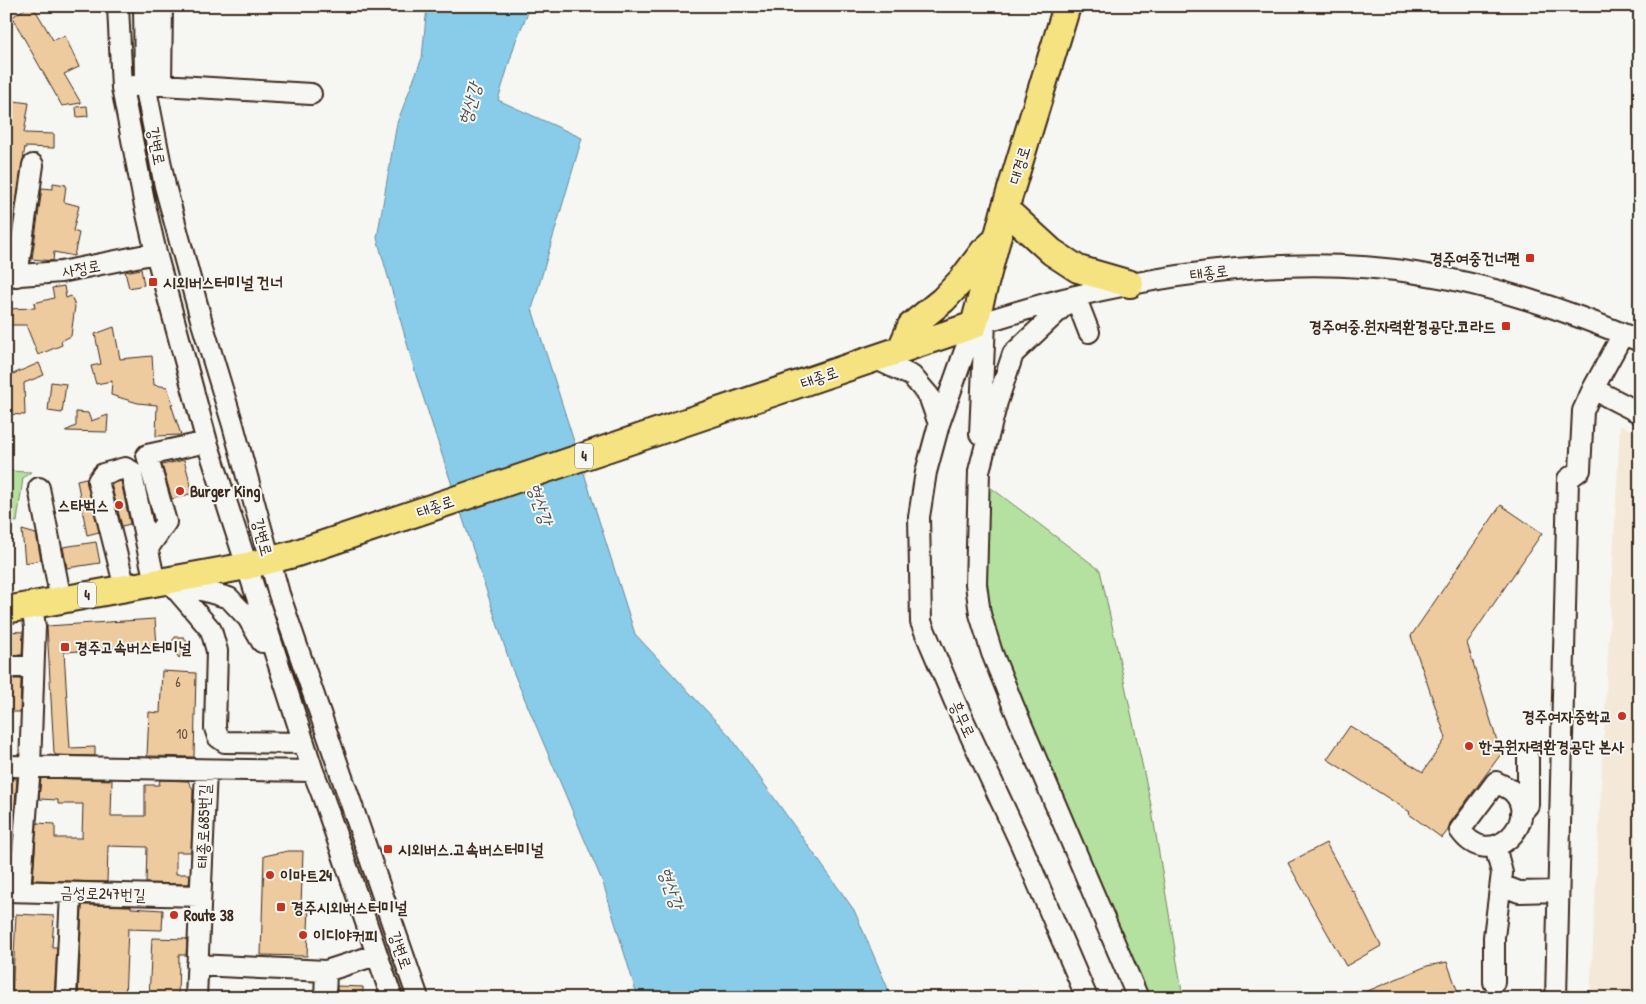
<svg xmlns="http://www.w3.org/2000/svg" width="1646" height="1004" font-family="'Patrick Hand','Poor Story',sans-serif">
  <style>
    .built { fill: #f4e9d9 }
    .green { fill: #b4e1a0; stroke: #78865f }
    .water { fill: #88cce9; stroke: #698b98 }
    .building { fill: #eecb9f; stroke: #3b2a1e }
    .lines { fill: none; stroke-linecap: round; stroke-linejoin: round }
    .minor-casing { stroke: #3b2a1e; stroke-width: 24 }
    .major-casing { stroke: #3b2a1e; stroke-width: 30 }
    .minor { stroke: #f6f6f2; stroke-width: 20 }
    .major { stroke: #f5e382; stroke-width: 26 }
    .poi-dot { fill: #c8321e; stroke: #f6f6f2; stroke-width: 2 }
    .labels { text-anchor: middle; stroke-width: 4; stroke-linejoin: round; paint-order: stroke }
    .number-label { font-size: 14px; fill: #68523e }
    .shield { fill: #f6f6f2; stroke: #73675e; stroke-width: 1 }
    .shield-label { font-size: 15px; font-weight: bold; fill: #3b2a1e }
    .street-label { font-size: 16px; fill: #3b2a1e; stroke: #f6f6f2 }
    .poi-label { font-size: 16px; font-weight: bold; fill: #3b2a1e; stroke: #f6f6f2; text-anchor: start }
    .water-label { font-size: 18px; font-style: italic; fill: #4e5251; stroke: #f6f6f2 }
  </style>
  <rect width="100%" height="100%" fill="#f6f6f2"/>
  <filter id="ink" filterUnits="userSpaceOnUse"><feTurbulence type="fractalNoise" baseFrequency=".02" numOctaves="2"/><feDisplacementMap in="SourceGraphic" scale="10" xChannelSelector="R" yChannelSelector="G"/><feConvolveMatrix kernelMatrix="1 2 1 2 8 2 1 2 1" color-interpolation-filters="sRGB"/></filter>
  <g filter="url(#ink)">
    <path class="built" d="M1620 425 1640 434V998H1590Z"/>
    <path class="green" d="M6 471 31 472 23 478 17 522 6 520Z
      M986 484 1100 570 1151 805 1183 998H1148L1024 708 986 612Z"/>
    <path class="water" d="M427 6H531L516 40 498 100 582 138 532 309 635 634 730 736 854 910 892 998H638L603 883 512 669 416 375 377 238 397 123 422 58Z"/>
    <path class="building" d="M29 6H33L53 40 65 36 79 67 64 74 81 103 62 106 12 17Z
      M6 100 29 103 24 133 54 134V148L25 147 8 255 6 254Z
      M87 106 88 116 77 117 76 107Z
      M53 183 66 185 64 202 79 206 73 231 79 233 74 256 54 252 53 261 32 259 42 188 53 189Z
      M141 269 144 285 129 288 125 272Z
      M64 286 66 298 71 296 75 306 71 336 61 341 62 345 38 355 26 325H6V309L35 308 34 303 54 298 52 288Z
      M114 327 120 359 152 356 154 385 167 387 173 404H171L181 435 156 436 157 405 138 403 111 395 112 381 96 384 91 366 101 364 95 334Z
      M39 363 44 375 24 383 25 415 6 414V377Z
      M51 382 66 384 62 413 48 411Z
      M76 412 88 413 91 421 108 415 107 432 65 431 76 426Z
      M184 460 193 493 172 499 162 465Z
      M86 478 99 532 87 535 77 480Z
      M121 481 130 524 122 526 111 484Z
      M1501 505 1542 533 1467 643 1501 754 1450 823 1448 830 1442 838 1409 814 1410 812 1327 759 1350 726 1423 772 1446 738 1411 636Z
      M22 530 36 534 41 560 25 563Z
      M96 542 100 563 67 568 63 547Z
      M155 619 157 646 64 652 70 748 95 747V756L56 755 54 753 47 626Z
      M6 631 23 632 22 655H6Z
      M175 637H184L188 644 179 658 170 644Z
      M162 671 196 673 194 757 147 756 149 712 160 713Z
      M6 679H21L20 712H6Z
      M6 778 17 779 14 815H6Z
      M41 778 112 780 111 816H145V785H159L160 780 188 781 193 789 191 852H176V874H190L189 884 146 883 147 847 108 846 107 882 33 880 37 823 55 824V838H82L83 804H58V800L39 799Z
      M1326 843 1352 891 1353 890 1381 946 1346 966 1288 863Z
      M288 851H303L301 906 309 907 307 956 261 955 264 856Z
      M84 905 131 906V908L163 910 162 930 128 929 125 998H78L82 907Z
      M16 914 54 916 52 947H57L54 998H12Z
      M152 938 187 939 186 955H179L178 998H149Z
      M1447 962 1460 998H1351L1427 966Z
      M337 986 363 987V998H337Z"/>
    <g class="lines">
      <defs>
        <path id="minor" d="M118 6 122 88 144 201 156 253 207 442 313 771 322 794 392 998
          M144 6 145 84 165 186 202 323 233 425 279 594 418 998
          M161 85 162 6
          M134 86 145 84 311 94
          M6 276 61 272 156 253
          M17 276 33 165
          M1075 296 1089 332
          M1071 299 1013 354 997 402 979 471 976 584 980 614 992 653 1013 705 1138 998
          M874 358 912 376 929 396 939 424 926 472 919 517 921 622 955 702 1020 842 1087 998
          M1593 389 1640 413
          M939 424 974 325C1008 315 1041 304 1076 296 1186 270 1304 255 1416 273 1494 285 1568 311 1640 341
          M980 434 985 322
          M39 488 61 600
          M148 548 166 522 147 455 207 442
          M168 580 211 630 217 651 215 728 218 737 225 742 304 743
          M171 581 229 598 248 618 262 642
          M125 588 98 481 103 474 125 468 131 471 155 583
          M6 667H33
          M6 766 313 771
          M1496 782C1501 785 1509 788 1513 792 1542 821 1490 874 1460 830Z
          M1521 813 1528 805V758
          M1501 885 1519 892 1558 891
          M6 891 200 896
          M20 891 30 766 35 627 32 605
          M197 965 326 971 376 955
          M1494 982V937L1502 873 1495 846
          M66 998 71 893
          M196 998 206 770
          M325 998 326 971
          M1556 998 1568 479 1580 470 1583 411 1593 389 1623 334"/>
        <path id="major" d="M1005 209 1052 252 1078 269 1130 284
          M901 349 911 326 943 300 961 281 983 252 993 243
          M6 610 247 566 294 554 974 325 1005 209 1067 6"/>
      </defs>
      <use href="#minor" class="minor-casing"/>
      <use href="#major" class="major-casing"/>
      <use href="#minor" class="minor"/>
      <use href="#major" class="major"/>
    </g>
  </g>
  <g class="poi-dot">
    <rect x="1525" y="253" width="10" height="10" rx="2.5"/>
    <rect x="148" y="277" width="10" height="10" rx="2.5"/>
    <rect x="1501" y="321" width="10" height="10" rx="2.5"/>
    <circle cx="180" cy="491" r="5"/>
    <circle cx="119" cy="505" r="5"/>
    <rect x="60" y="642" width="10" height="10" rx="2.5"/>
    <circle cx="1622" cy="716" r="5"/>
    <circle cx="1469" cy="746" r="5"/>
    <rect x="383" y="844" width="10" height="10" rx="2.5"/>
    <circle cx="270" cy="875" r="5"/>
    <rect x="276" y="902" width="10" height="10" rx="2.5"/>
    <circle cx="174" cy="915" r="5"/>
    <circle cx="303" cy="935" r="5"/>
  </g>
  <g class="labels">
    <g class="number-label">
      <text x="178" y="687">6</text>
      <text x="182" y="739">10</text>
    </g>
    <g class="shield">
      <rect x="575" y="443.5" width="18" height="25" rx="4"/>
      <rect x="78" y="582.5" width="18" height="25" rx="4"/>
    </g>
    <g class="shield-label">
      <text x="584" y="461">4</text>
      <text x="87" y="600">4</text>
    </g>
    <g class="street-label">
      <text transform="translate(157 146) rotate(79)" y="6">강변로</text>
      <text transform="translate(1019 165) rotate(-73)" y="6">대경로</text>
      <text transform="translate(81 268) rotate(-10)" y="6">사정로</text>
      <text transform="translate(1209 272) rotate(-7)" y="6">태종로</text>
      <text transform="translate(819 377) rotate(-19)" y="6">태종로</text>
      <text transform="translate(435 506) rotate(-19)" y="6">태종로</text>
      <text transform="translate(263 537) rotate(75)" y="6">강변로</text>
      <text transform="translate(963 719) rotate(65)" y="6">흥무로</text>
      <text transform="translate(203 826) rotate(-88)" y="6">태종로685번길</text>
      <text transform="translate(103 893) rotate(2)" y="6">금성로247번길</text>
      <text transform="translate(401 950) rotate(71)" y="6">강변로</text>
    </g>
    <g class="poi-label">
      <text x="1520" y="264" text-anchor="end">경주여중건너편</text>
      <text x="163" y="288">시외버스터미널 건너</text>
      <text x="1496" y="332" text-anchor="end">경주여중.원자력환경공단.코라드</text>
      <text x="190" y="497">Burger King</text>
      <text x="109" y="511" text-anchor="end">스타벅스</text>
      <text x="75" y="653">경주고속버스터미널</text>
      <text x="1612" y="722" text-anchor="end">경주여자중학교</text>
      <text x="1479" y="752">한국원자력환경공단 본사</text>
      <text x="398" y="855">시외버스.고속버스터미널</text>
      <text x="280" y="881">이마트24</text>
      <text x="291" y="913">경주시외버스터미널</text>
      <text x="184" y="921">Route 38</text>
      <text x="313" y="941">이디야커피</text>
    </g>
    <g class="water-label">
      <text transform="translate(470 104) rotate(-75)" y="6">형산강</text>
      <text transform="translate(540 504) rotate(71)" y="6">형산강</text>
      <text transform="translate(671 888) rotate(71)" y="6">형산강</text>
    </g>
  </g>
  <rect width="1646" height="1004" fill="none" stroke="#f6f6f2" stroke-width="25"/>
  <rect x="12" y="12" width="1621" height="979" fill="none" stroke="#3b2a1e" stroke-width="2" filter="url(#ink)"/>
</svg>
